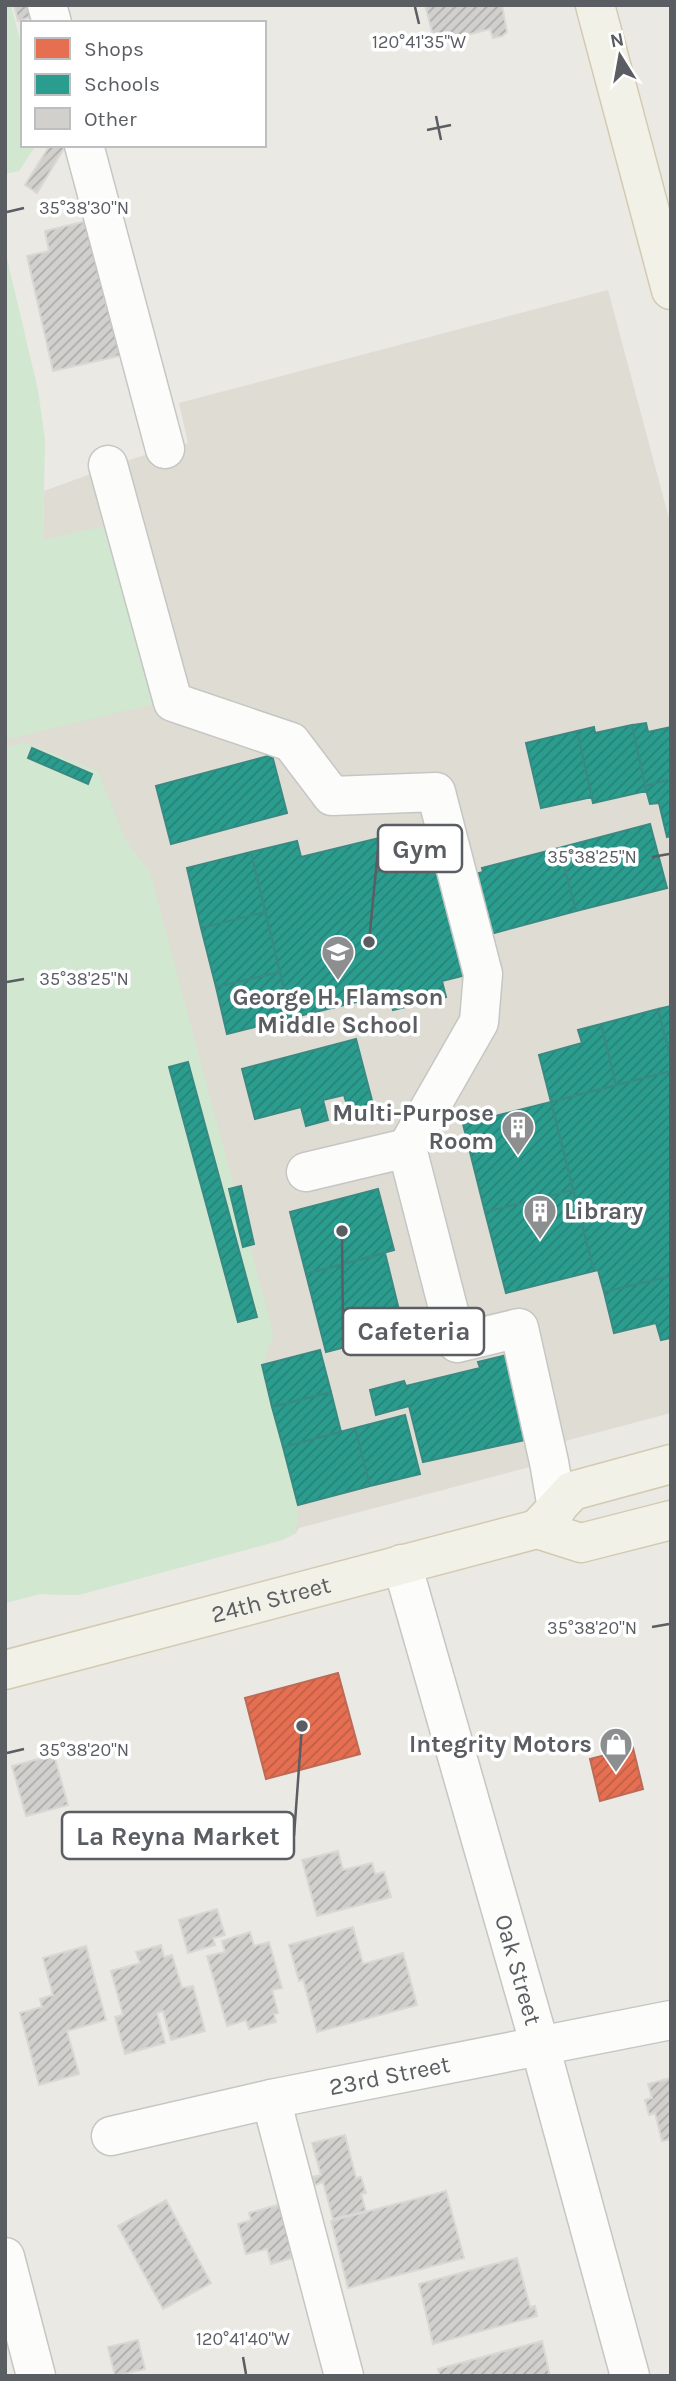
<svg xmlns="http://www.w3.org/2000/svg" width="676" height="2381" font-family="Karla,sans-serif">
  <style>
    .education { fill: #dedcd3 }
    .garden { fill: #d1e7d0 }
    .shops { fill: url(#shops-hatch); stroke: #bd6a56; stroke-width: 2 }
    .schools { fill: url(#schools-hatch); stroke: #388a82; stroke-width: 2 }
    .building { fill: url(#building-hatch); stroke: #dad8d4; stroke-width: 2 }
    .lines { fill: none; stroke-linecap: round; stroke-linejoin: round }
    .minor-casing { stroke: #c6c6c5; stroke-width: 41 }
    .major-casing { stroke: #d2cbb1; stroke-width: 41 }
    .minor { stroke: #fcfcfb; stroke-width: 38 }
    .major { stroke: #f2f1e7; stroke-width: 38 }
    .ticks { fill: none; stroke: #5a5d62; stroke-width: 2.5 }
    .labels { text-anchor: middle; stroke-width: 7; stroke-linejoin: round; paint-order: stroke }
    .poi-label { font-size: 24px; font-weight: bold; fill: #5a5d62; stroke: #fff; text-anchor: end }
    .street-label { font-size: 24px; fill: #5a5d62; stroke: #fff }
    .ticks-label { font-size: 18px; text-anchor: middle; fill: #5a5d62; stroke: #fff; stroke-width: 7; stroke-linejoin: round; paint-order: stroke }
    .leader { fill: none; stroke: #5a5d62; stroke-width: 2.5 }
    .callout-dot { fill: #5a5d62; stroke: #fff; stroke-width: 2.5 }
    .callout { fill: #fff; stroke: #5a5d62; stroke-width: 2.5 }
    .callout-label { font-size: 26px; text-anchor: middle; font-weight: bold; fill: #5a5d62 }
  </style>
  <defs>
    <pattern id="shops-hatch" width="6" height="6" patternUnits="userSpaceOnUse" patternTransform="scale(1.75)"><rect width="6" height="6" fill="#e76f51"/><path d="M-1 1l2-2M0 6l6-6M5 7l2-2" fill="none" stroke="#be5e47"/></pattern>
    <pattern id="schools-hatch" width="6" height="6" patternUnits="userSpaceOnUse" patternTransform="scale(1.75)"><rect width="6" height="6" fill="#2a9d8f"/><path d="M-1 1l2-2M0 6l6-6M5 7l2-2" fill="none" stroke="#278378"/></pattern>
    <pattern id="building-hatch" width="6" height="6" patternUnits="userSpaceOnUse" patternTransform="scale(1.75)"><rect width="6" height="6" fill="#d1d0cd"/><path d="M-1 1l2-2M0 6l6-6M5 7l2-2" fill="none" stroke="#adacaa"/></pattern>
  </defs>
  <rect width="100%" height="100%" fill="#eae9e4"/>
  <path class="education" d="M608 290 671 526V1413L565 1441 549 1462 299 1528 296 1533 282 1540 78 1595 40 1594 5 1603V552L43 540 44 491 135 458 188 443 179 403Z"/>
  <path class="garden" d="M5 5H11L23 52V145H36L19 171 5 174Z
    M5 250 38 390 45 440 43 540 104 526 111 530 158 703 5 740Z
    M24 742 98 771 126 841 150 872 274 1336 262 1365 298 1505 296 1533 282 1540 78 1595 40 1594 5 1603V747Z"/>
  <path class="shops" d="M338 1673 360 1754 266 1779 245 1698Z
    M633 1748 643 1789 600 1801 590 1759Z"/>
  <path class="schools" d="M646 723 648 732 671 727V779L645 786 632 725Z
    M632 725 646 791 593 803 577 731 594 727 595 733Z
    M577 731 592 797 541 808 526 743Z
    M32 748 92 774 88 784 28 758Z
    M272 755 287 813 171 844 156 786Z
    M671 779V836L667 837 659 803 650 804 645 786Z
    M437 824 474 973 442 981 446 997 393 1010 389 994 291 1018 251 852 297 841 301 857Z
    M650 824 667 888 576 911 559 848Z
    M559 848 576 911 487 935 471 875 483 872 482 868Z
    M251 852 265 912 201 928 187 868Z
    M265 912 280 972 216 987 201 928Z
    M280 972 291 1018 227 1034 216 987Z
    M671 1006V1060L658 1009Z
    M658 1009 671 1060V1071L616 1085 601 1024Z
    M601 1024 616 1085 551 1102 539 1055 582 1043 578 1030Z
    M356 1039 374 1108 350 1115 344 1095 323 1100 328 1120 306 1126 301 1107 255 1119 242 1069Z
    M188 1062 257 1317 238 1322 169 1067Z
    M671 1071V1276L604 1292 598 1270 594 1271 551 1102Z
    M551 1102 573 1190 485 1212 463 1124Z
    M241 1186 254 1244 243 1247 229 1189Z
    M378 1189 394 1250 306 1274 290 1212Z
    M573 1190 594 1271 506 1293 485 1212Z
    M385 1253 401 1318 384 1322 388 1336 326 1352 306 1274Z
    M671 1276V1338L661 1340 656 1323 614 1333 604 1292Z
    M320 1350 331 1392 272 1407 262 1365Z
    M515 1353 520 1377 511 1380 525 1440 423 1462 409 1406 376 1415 370 1390 404 1381 406 1386 480 1368 478 1362Z
    M331 1392 341 1432 283 1447 272 1407Z
    M405 1415 420 1474 370 1486 355 1428Z
    M355 1428 370 1486 298 1505 283 1447Z"/>
  <path class="building" d="M14 5H28L31 17 18 21Z
    M425 5H502L507 32 502 36 493 38 490 29 435 43Z
    M50 145H66L37 193 25 185Z
    M87 221 106 305 117 303 128 354 53 371 27 256 49 251 45 231Z
    M54 1755 68 1805 26 1816 12 1766Z
    M338 1851 343 1870 372 1863 375 1874 384 1872 391 1897 317 1916 302 1860Z
    M217 1909 225 1935 213 1938 215 1945 188 1953 179 1920Z
    M353 1927 363 1964 403 1953 417 2005 317 2032 303 1979 299 1981 289 1945Z
    M250 1932 254 1946 269 1942 282 1988 272 1990 278 2013 274 2014 276 2022 249 2029 246 2020 227 2026 207 1956 225 1952 222 1941Z
    M161 1945 164 1957 172 1955 182 1988 193 1986 205 2031 171 2040 163 2011 157 2013 165 2043 125 2054 115 2017 123 2015 111 1971 140 1963 136 1952Z
    M86 1946 106 2020 67 2031 79 2074 39 2085 20 2013 42 2007 40 1999 53 1995 43 1958Z
    M671 2078V2139L662 2141 655 2113 649 2115 645 2100 652 2098 648 2084Z
    M345 2135 356 2178 361 2177 366 2193 361 2194 366 2211 333 2219 323 2182 315 2185 312 2177 321 2175 312 2143Z
    M446 2191 464 2258 348 2288 331 2221Z
    M166 2200 211 2283 163 2309 118 2226Z
    M281 2204 293 2243 289 2244 292 2258 271 2264 267 2249 246 2254 238 2224 251 2220 249 2213Z
    M517 2258 530 2307 535 2306 537 2316 433 2344 419 2284Z
    M138 2340 145 2369 115 2376 108 2347Z
    M542 2341 550 2376H440L438 2369Z"/>
  <g class="lines">
    <defs>
      <g id="minor">
        <path d="M47 5 52 23"/>
        <path d="M84 145 165 449"/>
        <path d="M108 465 173 702 291 742 332 796 436 792 483 974 479 1022 407 1148"/>
        <path d="M306 1172 407 1148 457 1343 519 1328 549 1462 557 1508"/>
        <path id="s1" d="M402 1564 540 2046 630 2376"/>
        <path d="M271 2099 344 2376"/>
        <path id="s2" d="M111 2136 271 2099 671 2020"/>
        <path d="M5 2257 36 2376"/>
      </g>
      <g id="major">
        <path d="M595 5 671 290"/>
        <path d="M537 1529 572 1491 671 1464"/>
        <path id="s3" d="M5 1670 537 1529 581 1543 671 1520"/>
      </g>
    </defs>
    <use href="#minor" class="minor-casing"/>
    <use href="#major" class="major-casing"/>
    <use href="#minor" class="minor"/>
    <use href="#major" class="major"/>
  </g>
  <path class="ticks" d="M415 7 419 24M436 116 441 140M427 130 451 125M7 212 24 208M652 857 669 854M7 982 24 979M652 1627 669 1624M7 1753 24 1749M243 2357 246 2374"/>
  <defs>
    <symbol id="school-pin" viewBox="-11 -11 22 30"><path d="M0 17L-7.5 6A9.5 9.5 0 1 1 7.5 6Z" fill="#8c8e90" stroke="#fff"/><path d="M0-5L7-2L0 1L-7-2ZM-4 1L0 2.5L4 1V4Q0 6-4 4Z" fill="#fff"/></symbol>
    <symbol id="building-pin" viewBox="-11 -11 22 30"><path d="M0 17L-7.5 6A9.5 9.5 0 1 1 7.5 6Z" fill="#8c8e90" stroke="#fff"/><path d="M-4-6H4V6H1V3H-1V6H-4ZM-2.5-4.3h1.7v1.8h-1.7ZM.8-4.3h1.7v1.8H.8ZM-2.5-1h1.7V.8h-1.7ZM.8-1h1.7V.8H.8Z" fill="#fff"/></symbol>
    <symbol id="shop-pin" viewBox="-11 -11 22 30"><path d="M0 17L-7.5 6A9.5 9.5 0 1 1 7.5 6Z" fill="#8c8e90" stroke="#fff"/><path d="M-5-2.5h2.3a2.7 3.5 0 0 1 5.4 0H5L5.5 6h-11ZM-1.5-2.5h3a1.5 2.3 0 0 0-3 0Z" fill="#fff"/></symbol>
  </defs>
  <g fill-rule="evenodd">
    <use href="#school-pin" x="319" y="933" width="38" height="52"/>
    <use href="#building-pin" x="499" y="1108" width="38" height="52"/>
    <use href="#building-pin" x="521" y="1192" width="38" height="52"/>
    <use href="#shop-pin" x="597" y="1725" width="38" height="52"/>
  </g>
  <g class="labels">
    <g class="poi-label">
      <text x="338" y="1005" text-anchor="middle">George H. Flamson<tspan x="338" dy="28">Middle School</tspan></text>
      <text x="494" y="1121">Multi-Purpose<tspan x="494" dy="28">Room</tspan></text>
      <text x="564" y="1219" text-anchor="start">Library</text>
      <text x="592" y="1752">Integrity Motors</text>
    </g>
    <g class="street-label">
      <text dy="8" stroke="none"><textPath href="#s3" startOffset="275">24th Street</textPath></text>
      <text dy="8" stroke="none"><textPath href="#s1" startOffset="422">Oak Street</textPath></text>
      <text dy="8" stroke="none"><textPath href="#s2" startOffset="285">23rd Street</textPath></text>
    </g>
  </g>
  <g class="ticks-label">
    <text x="419" y="48">120°41'35"W</text>
    <text x="84" y="214">35°38'30"N</text>
    <text x="592" y="863">35°38'25"N</text>
    <text x="84" y="985">35°38'25"N</text>
    <text x="592" y="1634">35°38'20"N</text>
    <text x="84" y="1756">35°38'20"N</text>
    <text x="243" y="2345">120°41'40"W</text>
  </g>
  <path class="leader" d="M369 942L378 849M342 1231L343 1331M302 1726L294 1836"/>
  <g class="callout-dot">
    <circle cx="369" cy="942" r="7"/>
    <circle cx="342" cy="1231" r="7"/>
    <circle cx="302" cy="1726" r="7"/>
  </g>
  <g class="callout">
    <rect x="378" y="825" width="84" height="47" rx="7"/>
    <rect x="343" y="1308" width="141" height="47" rx="7"/>
    <rect x="62" y="1812" width="232" height="47" rx="7"/>
  </g>
  <g class="callout-label">
    <text x="420" y="858">Gym</text>
    <text x="414" y="1340">Cafeteria</text>
    <text x="178" y="1845">La Reyna Market</text>
  </g>
  <rect width="676" height="2381" fill="none" stroke="#5a5d62" stroke-width="14"/>
  <rect x="21" y="21" width="245" height="126" fill="#ffffff" stroke="#bdbec0" stroke-width="2"/>
  <rect x="35" y="38" width="35" height="21" fill="#e76f51" stroke="#bdbec0" stroke-width="2"/>
  <text x="84" y="56" font-size="21" fill="#5a5d62">Shops</text>
  <rect x="35" y="74" width="35" height="21" fill="#2a9d8f" stroke="#bdbec0" stroke-width="2"/>
  <text x="84" y="91" font-size="21" fill="#5a5d62">Schools</text>
  <rect x="35" y="108" width="35" height="21" fill="#d1d0cd" stroke="#bdbec0" stroke-width="2"/>
  <text x="84" y="126" font-size="21" fill="#5a5d62">Other</text>
  <g transform="translate(620 56) rotate(349)" stroke="#ffffff" stroke-width="5" paint-order="stroke">
  <path d="M0-5L12 26L0 18L-12 26Z" fill="#5a5d62"/>
  <text y="-10" font-size="19" font-weight="bold" text-anchor="middle" fill="#5a5d62">N</text>
  </g>
</svg>
